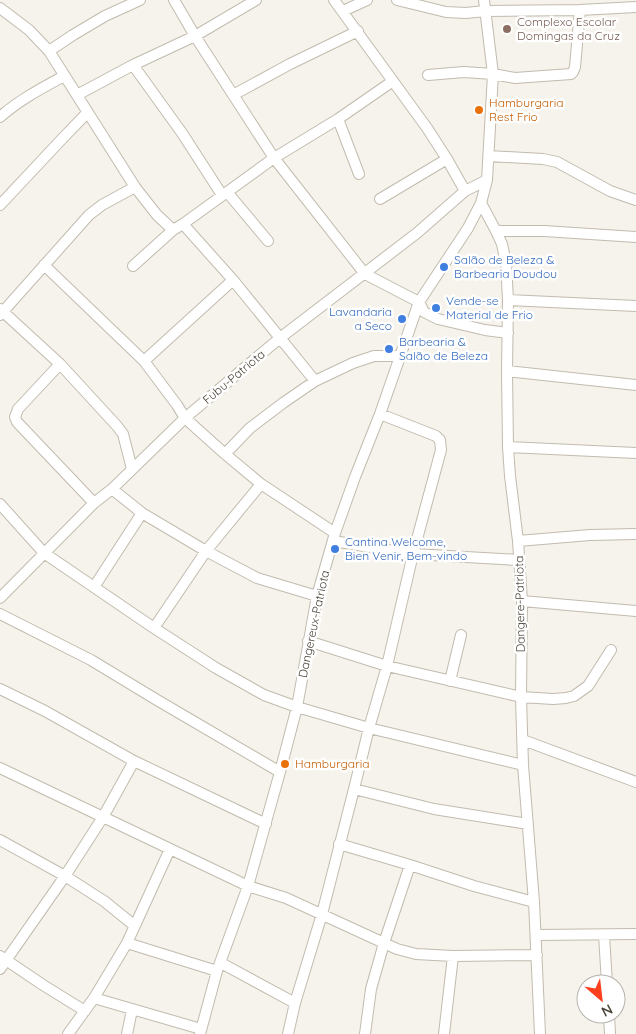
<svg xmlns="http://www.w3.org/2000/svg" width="636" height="1034" font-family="Quicksand,sans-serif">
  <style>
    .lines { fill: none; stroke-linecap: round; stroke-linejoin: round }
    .minor-casing { stroke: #c2bbae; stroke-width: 12 }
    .minor { stroke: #fff; stroke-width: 10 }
    .education-dot { fill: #8d6e63; stroke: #fff; stroke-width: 2 }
    .food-dot { fill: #e8710a; stroke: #fff; stroke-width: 2 }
    .shop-dot { fill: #3f7fe0; stroke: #fff; stroke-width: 2 }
    .labels { text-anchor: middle; stroke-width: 5; stroke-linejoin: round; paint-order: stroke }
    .education-label { font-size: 12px; fill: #785e54; stroke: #fff; text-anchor: start }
    .food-label { font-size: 12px; fill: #c56008; stroke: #fff; text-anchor: start }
    .shop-label { font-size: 12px; fill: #366cbe; stroke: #fff; text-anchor: start }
    .street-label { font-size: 12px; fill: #4b4439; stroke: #fff }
  </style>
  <rect width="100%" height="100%" fill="#f6f3ec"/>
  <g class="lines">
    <defs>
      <path id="minor" d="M140 0 105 16 73 35 49 51 135 187 157 215 173 230 183 224 233 280 315 381
        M174 0 195 36 274 158 365 274 419 302 424 312 438 319 485 330 508 333
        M334 0 427 128 447 159 465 191
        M397 0 446 12 466 13 485 11 580 10 636 7
        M0 8 29 30 49 51
        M343 11 367 0
        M133 65 182 133 222 195
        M428 75 464 72 493 74 515 78 571 74 573 72 575 67 580 10
        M77 95 133 65 195 36 256 0
        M233 95 290 64 358 31
        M0 117C19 100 42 88 64 76
        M338 119 359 174
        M489 156 543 159 557 162 610 191 636 200
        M227 192 268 241
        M380 199 447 159
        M481 203 496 231 502 244 506 263 508 300 507 371 508 447 510 476 518 541 522 601 521 697 523 765 534 902 540 1034
        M0 205 61 140 87 113
        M183 224 274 158 338 119 393 81
        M496 231H544L636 237
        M44 265 144 361 177 405 185 418 225 454 261 484 335 533
        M133 266 173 230
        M508 300 636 306
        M0 309 60 364 117 426 123 434 132 469
        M0 315 89 215 102 205 135 187
        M144 361 233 280
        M60 364 18 409 15 417 17 422 94 503
        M507 371 636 385
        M508 447 636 453
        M225 454 250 428 283 403 315 381 353 363 374 356H400
        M112 489 142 513 206 551 257 578 317 596
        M0 504 44 553 154 628 216 668 264 695 297 707 369 728 523 765
        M333 541 413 554 519 560
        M518 541 590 535 636 534
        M94 587 142 513
        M0 598 94 503 112 489 185 418 280 338 417 233 465 191 487 180
        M522 601 636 611
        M0 614 91 660 157 700 280 772
        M154 628 206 551 261 484
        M308 641 387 666 521 697 553 699 566 698 574 696 588 686 611 650
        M450 681 461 635
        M0 689 45 711 134 761 266 824
        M523 740 636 782
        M0 768 248 886 286 898 397 949 416 954 453 956 537 955
        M354 789 434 809 528 824
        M0 840 65 876 104 901 135 926
        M339 844 410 865 474 886 534 902
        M536 935 636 934
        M604 935 607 984
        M127 943 217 971
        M0 956 43 985 85 1011
        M221 963 295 1003
        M0 969 65 876 103 817 134 761
        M94 998 201 1029
        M609 1014 610 1034
        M68 1034 94 998 127 943 170 849
        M127 1034 132 1010
        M200 1034 217 971 248 886 280 772 297 707 317 596 335 533 355 477 380 414 419 302 468 228 481 203 487 180 493 74 484 0
        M288 1034 295 1003 322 914 354 789 369 728 387 666 413 554 441 450 440 440 436 436 380 414
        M365 1034 371 989 384 943 410 865
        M444 1034 453 956"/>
    </defs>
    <use href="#minor" class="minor-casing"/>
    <use href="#minor" class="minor"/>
  </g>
  <circle class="education-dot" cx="507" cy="29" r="5"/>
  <g class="food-dot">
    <circle cx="479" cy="110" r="5"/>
    <circle cx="285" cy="764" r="5"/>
  </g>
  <g class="shop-dot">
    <circle cx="444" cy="267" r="5"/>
    <circle cx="436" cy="308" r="5"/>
    <circle cx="402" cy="319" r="5"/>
    <circle cx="389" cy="349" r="5"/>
    <circle cx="335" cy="549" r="5"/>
  </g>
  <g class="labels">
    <g class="education-label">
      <text x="517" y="26">Complexo Escolar<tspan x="517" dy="14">Domingas da Cruz</tspan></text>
    </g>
    <g class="food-label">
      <text x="489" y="107">Hamburgaria<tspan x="489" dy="14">Rest Frio</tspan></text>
      <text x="295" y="768">Hamburgaria</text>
    </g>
    <g class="shop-label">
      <text x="454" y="264">Salão de Beleza &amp;<tspan x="454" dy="14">Barbearia Doudou</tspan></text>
      <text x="446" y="305">Vende-se<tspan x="446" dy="14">Material de Frio</tspan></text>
      <text x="392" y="316" text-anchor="end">Lavandaria<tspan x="392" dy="14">a Seco</tspan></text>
      <text x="399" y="346">Barbearia &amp;<tspan x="399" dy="14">Salão de Beleza</tspan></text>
      <text x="345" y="546">Cantina Welcome,<tspan x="345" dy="14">Bien Venir, Bem-vindo</tspan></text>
    </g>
    <g class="street-label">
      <text transform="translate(234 377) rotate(-40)" y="4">Fubu-Patriota</text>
      <text transform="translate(520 604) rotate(-91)" y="4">Dangere-Patriota</text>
      <text transform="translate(314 624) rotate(-78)" y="4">Dangereux-Patriota</text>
    </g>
  </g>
  <g transform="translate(601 999) rotate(152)"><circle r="24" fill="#ffffff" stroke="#b7b4b0"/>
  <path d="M0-4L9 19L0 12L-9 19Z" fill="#fc3f1d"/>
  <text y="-8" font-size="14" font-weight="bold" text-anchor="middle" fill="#4b4439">N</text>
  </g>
</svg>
